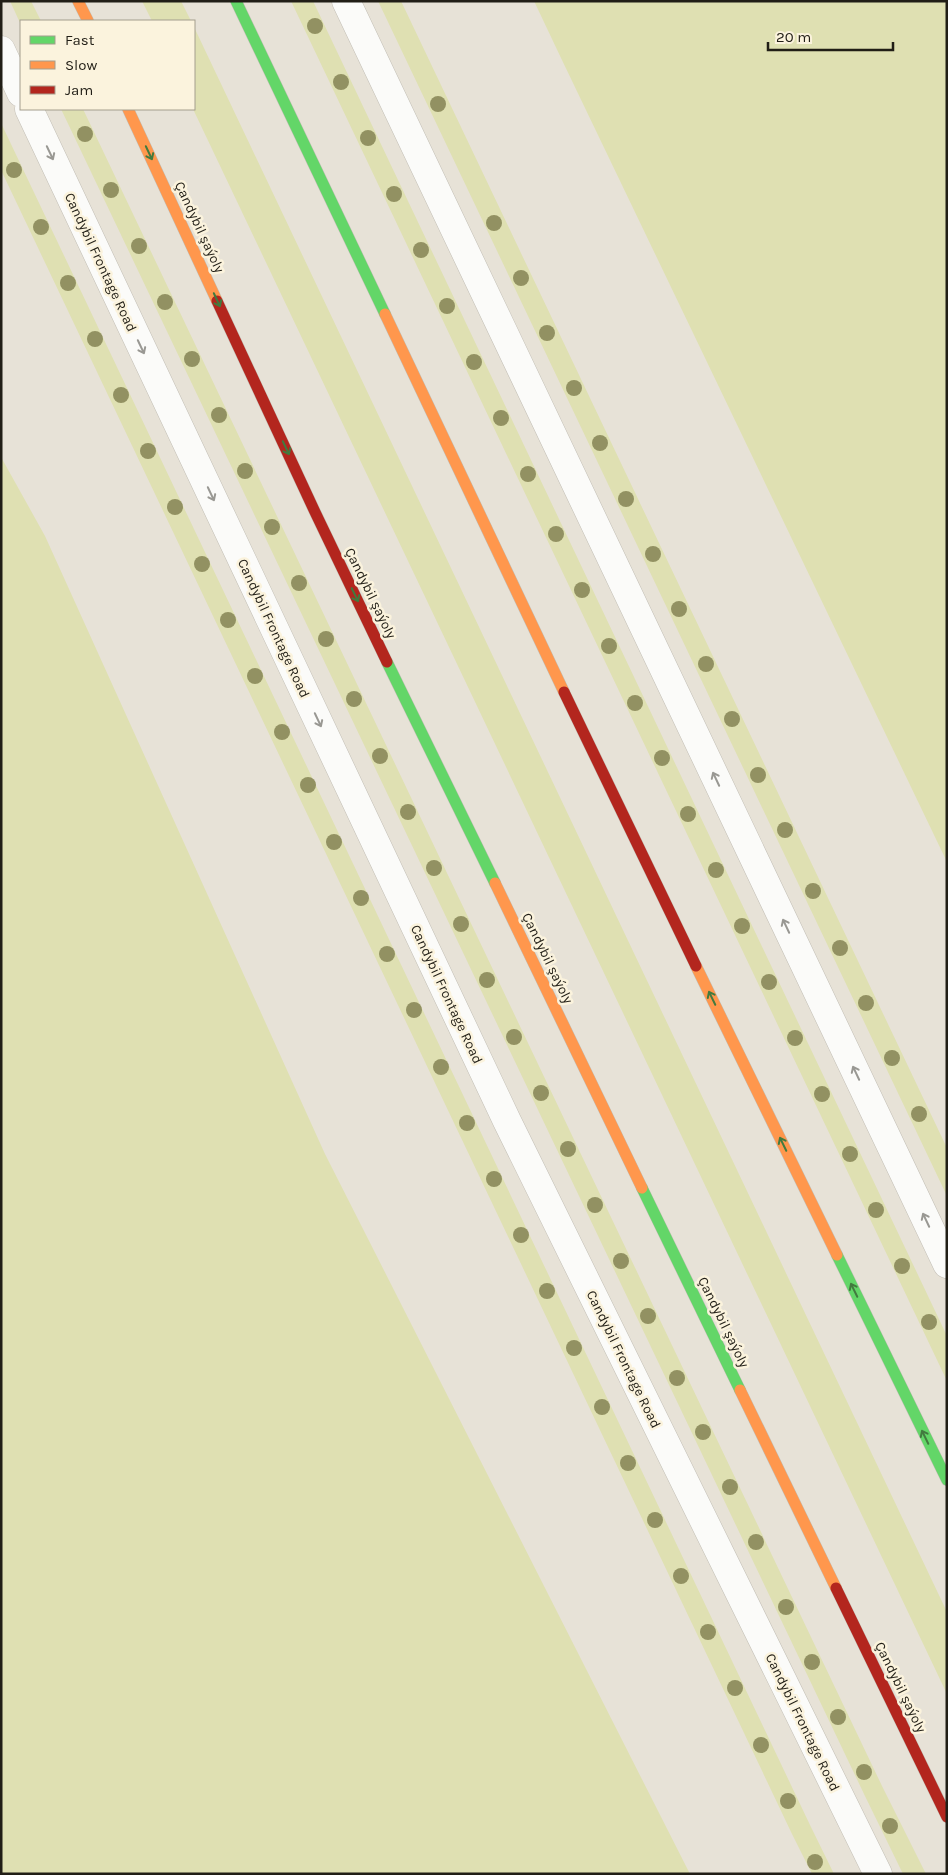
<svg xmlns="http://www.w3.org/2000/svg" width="948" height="1875" font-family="Karla,sans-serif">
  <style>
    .green { fill: #dfe0b2 }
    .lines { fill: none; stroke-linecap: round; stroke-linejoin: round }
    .street-casing { stroke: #c2beb5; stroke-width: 29 }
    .fast-casing { stroke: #c2beb5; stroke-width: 12 }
    .slow-casing { stroke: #c2beb5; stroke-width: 12 }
    .jam-casing { stroke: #c2beb5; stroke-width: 12 }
    .street { stroke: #fbfbf9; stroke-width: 28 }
    .fast { stroke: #63d668; stroke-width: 11 }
    .slow { stroke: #ff974d; stroke-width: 11 }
    .jam { stroke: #b3261e; stroke-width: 11 }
    .tree { fill: #929162 }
    .oneway { stroke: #999893 }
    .oneway2 { stroke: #427a3f }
    .labels { text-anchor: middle; stroke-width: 5; stroke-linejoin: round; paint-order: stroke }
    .street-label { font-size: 14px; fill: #211e16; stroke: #fbf3dd }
  </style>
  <rect width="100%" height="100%" fill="#e7e2d7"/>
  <path class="green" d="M10 1H31L41 21H21V25Z
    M142 1H181L191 21H152Z
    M291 1H313L947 1336V1381Z
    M378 1H401L947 1148V1196Z
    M534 1H947V862L561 58Z
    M194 27 947 1612V1694L193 109Z
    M61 109H83L882 1786 926 1874H903L864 1794Z
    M1 123 810 1825 834 1874H812L792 1834 1 170Z
    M1 457 45 536 325 1154 690 1874H1Z"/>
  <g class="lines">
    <defs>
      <path id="street" d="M346 1 947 1264
        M1 50 21 93
        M29 109 507 1121 878 1874"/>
      <path id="fast" d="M236 1 385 314
        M387 662 495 883
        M642 1188 740 1390
        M837 1255 947 1480"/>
      <path id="slow" d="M78 1 88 21
        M128 109 217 301
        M385 314 564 692
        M495 883 642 1188
        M696 966 837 1255
        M740 1390 836 1588"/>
      <path id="jam" d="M217 301 315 512 387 662
        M564 692 696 966
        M836 1588 947 1817"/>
    </defs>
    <use href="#street" class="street-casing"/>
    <use href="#fast" class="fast-casing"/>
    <use href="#slow" class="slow-casing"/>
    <use href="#jam" class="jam-casing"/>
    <use href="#street" class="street"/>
    <use href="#fast" class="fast"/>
    <use href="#slow" class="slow"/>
    <use href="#jam" class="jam"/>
  </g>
  <g class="tree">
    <circle cx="315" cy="26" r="8"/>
    <circle cx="341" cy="82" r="8"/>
    <circle cx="438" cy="104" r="8"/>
    <circle cx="85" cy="134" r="8"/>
    <circle cx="368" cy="138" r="8"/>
    <circle cx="14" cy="170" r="8"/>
    <circle cx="111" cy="190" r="8"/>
    <circle cx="394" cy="194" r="8"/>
    <circle cx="494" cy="223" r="8"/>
    <circle cx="41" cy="227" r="8"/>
    <circle cx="139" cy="246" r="8"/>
    <circle cx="421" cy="250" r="8"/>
    <circle cx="521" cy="278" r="8"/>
    <circle cx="68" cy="283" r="8"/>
    <circle cx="165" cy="302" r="8"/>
    <circle cx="447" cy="306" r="8"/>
    <circle cx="547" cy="333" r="8"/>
    <circle cx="95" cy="339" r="8"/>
    <circle cx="192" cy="359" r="8"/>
    <circle cx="474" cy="362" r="8"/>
    <circle cx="574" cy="388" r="8"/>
    <circle cx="121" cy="395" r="8"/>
    <circle cx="219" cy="415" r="8"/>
    <circle cx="501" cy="418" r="8"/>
    <circle cx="600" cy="443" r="8"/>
    <circle cx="148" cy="451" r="8"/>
    <circle cx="245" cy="471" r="8"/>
    <circle cx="528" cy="474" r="8"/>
    <circle cx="626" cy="499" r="8"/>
    <circle cx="175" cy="507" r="8"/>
    <circle cx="272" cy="527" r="8"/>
    <circle cx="556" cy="534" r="8"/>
    <circle cx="653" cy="554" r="8"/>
    <circle cx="202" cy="564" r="8"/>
    <circle cx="299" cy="583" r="8"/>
    <circle cx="582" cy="590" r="8"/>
    <circle cx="679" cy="609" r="8"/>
    <circle cx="228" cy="620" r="8"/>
    <circle cx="326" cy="639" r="8"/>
    <circle cx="609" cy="646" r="8"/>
    <circle cx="706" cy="664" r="8"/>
    <circle cx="255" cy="676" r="8"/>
    <circle cx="354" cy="699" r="8"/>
    <circle cx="635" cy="703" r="8"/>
    <circle cx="732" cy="719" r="8"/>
    <circle cx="282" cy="732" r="8"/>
    <circle cx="380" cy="756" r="8"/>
    <circle cx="662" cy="758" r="8"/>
    <circle cx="758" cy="775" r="8"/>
    <circle cx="308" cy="785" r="8"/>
    <circle cx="408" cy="812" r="8"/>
    <circle cx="688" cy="814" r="8"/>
    <circle cx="785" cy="830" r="8"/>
    <circle cx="334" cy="842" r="8"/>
    <circle cx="434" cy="868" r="8"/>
    <circle cx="716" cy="870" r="8"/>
    <circle cx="813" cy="891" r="8"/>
    <circle cx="361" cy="898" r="8"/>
    <circle cx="461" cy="924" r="8"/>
    <circle cx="742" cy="926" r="8"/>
    <circle cx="840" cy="948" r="8"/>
    <circle cx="387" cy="954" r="8"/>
    <circle cx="487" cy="980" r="8"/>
    <circle cx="769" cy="982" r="8"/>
    <circle cx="866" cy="1003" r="8"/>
    <circle cx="414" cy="1010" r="8"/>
    <circle cx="514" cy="1037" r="8"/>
    <circle cx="795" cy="1038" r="8"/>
    <circle cx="892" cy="1058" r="8"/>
    <circle cx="441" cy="1067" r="8"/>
    <circle cx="541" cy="1093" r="8"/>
    <circle cx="822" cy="1094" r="8"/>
    <circle cx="919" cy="1114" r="8"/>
    <circle cx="467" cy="1123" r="8"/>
    <circle cx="568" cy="1149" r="8"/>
    <circle cx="850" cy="1154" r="8"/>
    <circle cx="494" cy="1179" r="8"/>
    <circle cx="595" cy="1205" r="8"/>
    <circle cx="876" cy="1210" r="8"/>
    <circle cx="521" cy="1235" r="8"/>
    <circle cx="621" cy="1261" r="8"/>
    <circle cx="902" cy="1266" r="8"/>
    <circle cx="547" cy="1291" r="8"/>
    <circle cx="648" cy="1316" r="8"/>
    <circle cx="929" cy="1322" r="8"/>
    <circle cx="574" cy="1348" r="8"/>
    <circle cx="677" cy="1378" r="8"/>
    <circle cx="602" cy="1407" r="8"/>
    <circle cx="703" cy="1432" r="8"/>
    <circle cx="628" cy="1463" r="8"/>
    <circle cx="730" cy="1487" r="8"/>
    <circle cx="655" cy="1520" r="8"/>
    <circle cx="756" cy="1542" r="8"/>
    <circle cx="681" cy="1576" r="8"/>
    <circle cx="786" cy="1607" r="8"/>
    <circle cx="708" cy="1632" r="8"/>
    <circle cx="812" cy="1662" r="8"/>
    <circle cx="735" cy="1688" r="8"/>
    <circle cx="838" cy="1717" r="8"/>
    <circle cx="761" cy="1745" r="8"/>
    <circle cx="864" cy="1772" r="8"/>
    <circle cx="788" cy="1801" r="8"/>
    <circle cx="890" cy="1826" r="8"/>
    <circle cx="815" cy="1862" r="8"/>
  </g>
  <defs><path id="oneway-shaft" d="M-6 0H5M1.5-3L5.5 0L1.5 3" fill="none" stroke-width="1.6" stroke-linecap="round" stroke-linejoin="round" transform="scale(1.25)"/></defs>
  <g class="oneway">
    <use href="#oneway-shaft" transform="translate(50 153) rotate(65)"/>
    <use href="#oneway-shaft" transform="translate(141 347) rotate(65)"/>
    <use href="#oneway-shaft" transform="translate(211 494) rotate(65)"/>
    <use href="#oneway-shaft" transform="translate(318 720) rotate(65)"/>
    <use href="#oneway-shaft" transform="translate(716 779) rotate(-115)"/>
    <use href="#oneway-shaft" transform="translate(786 926) rotate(-115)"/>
    <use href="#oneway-shaft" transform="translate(856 1073) rotate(-115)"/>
    <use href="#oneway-shaft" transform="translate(926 1220) rotate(-115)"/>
  </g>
  <g class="oneway2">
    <use href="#oneway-shaft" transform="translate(149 153) rotate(65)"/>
    <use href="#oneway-shaft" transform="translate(217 300) rotate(65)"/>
    <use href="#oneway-shaft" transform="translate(286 448) rotate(65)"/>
    <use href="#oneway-shaft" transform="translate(355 595) rotate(64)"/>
    <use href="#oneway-shaft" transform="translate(712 998) rotate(-116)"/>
    <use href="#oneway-shaft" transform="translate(783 1144) rotate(-116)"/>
    <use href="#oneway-shaft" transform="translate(854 1290) rotate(-116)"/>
    <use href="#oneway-shaft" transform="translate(925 1437) rotate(-116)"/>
  </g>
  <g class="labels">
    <g class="street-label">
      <text transform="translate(200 227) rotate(65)" y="5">Çandybil şaýoly</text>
      <text transform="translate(101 262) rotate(65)" y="5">Candybil Frontage Road</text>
      <text transform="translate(371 593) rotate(64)" y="5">Çandybil şaýoly</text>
      <text transform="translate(274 628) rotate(65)" y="5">Candybil Frontage Road</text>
      <text transform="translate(548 958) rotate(64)" y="5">Çandybil şaýoly</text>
      <text transform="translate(447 994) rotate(65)" y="5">Candybil Frontage Road</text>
      <text transform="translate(724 1322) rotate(64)" y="5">Çandybil şaýoly</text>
      <text transform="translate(624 1359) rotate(64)" y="5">Candybil Frontage Road</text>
      <text transform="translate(901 1687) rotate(64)" y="5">Çandybil şaýoly</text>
      <text transform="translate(803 1722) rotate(64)" y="5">Candybil Frontage Road</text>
    </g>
  </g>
  <rect width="948" height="1875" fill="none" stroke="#211e16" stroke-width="5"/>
  <rect x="20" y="20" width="175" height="90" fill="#fbf3dd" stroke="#a49e8d"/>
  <rect x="30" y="36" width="25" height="8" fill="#63d668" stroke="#a49e8d"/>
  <text x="65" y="45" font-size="15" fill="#211e16">Fast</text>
  <rect x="30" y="61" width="25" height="8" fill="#ff974d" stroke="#a49e8d"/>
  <text x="65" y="70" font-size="15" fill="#211e16">Slow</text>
  <rect x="30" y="86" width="25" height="8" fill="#b3261e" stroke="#a49e8d"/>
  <text x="65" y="95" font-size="15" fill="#211e16">Jam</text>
  <path d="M768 42v8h125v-8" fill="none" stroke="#211e16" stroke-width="2.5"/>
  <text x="776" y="42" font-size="15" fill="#211e16" stroke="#fbf3dd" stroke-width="4" paint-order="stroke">20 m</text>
</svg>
